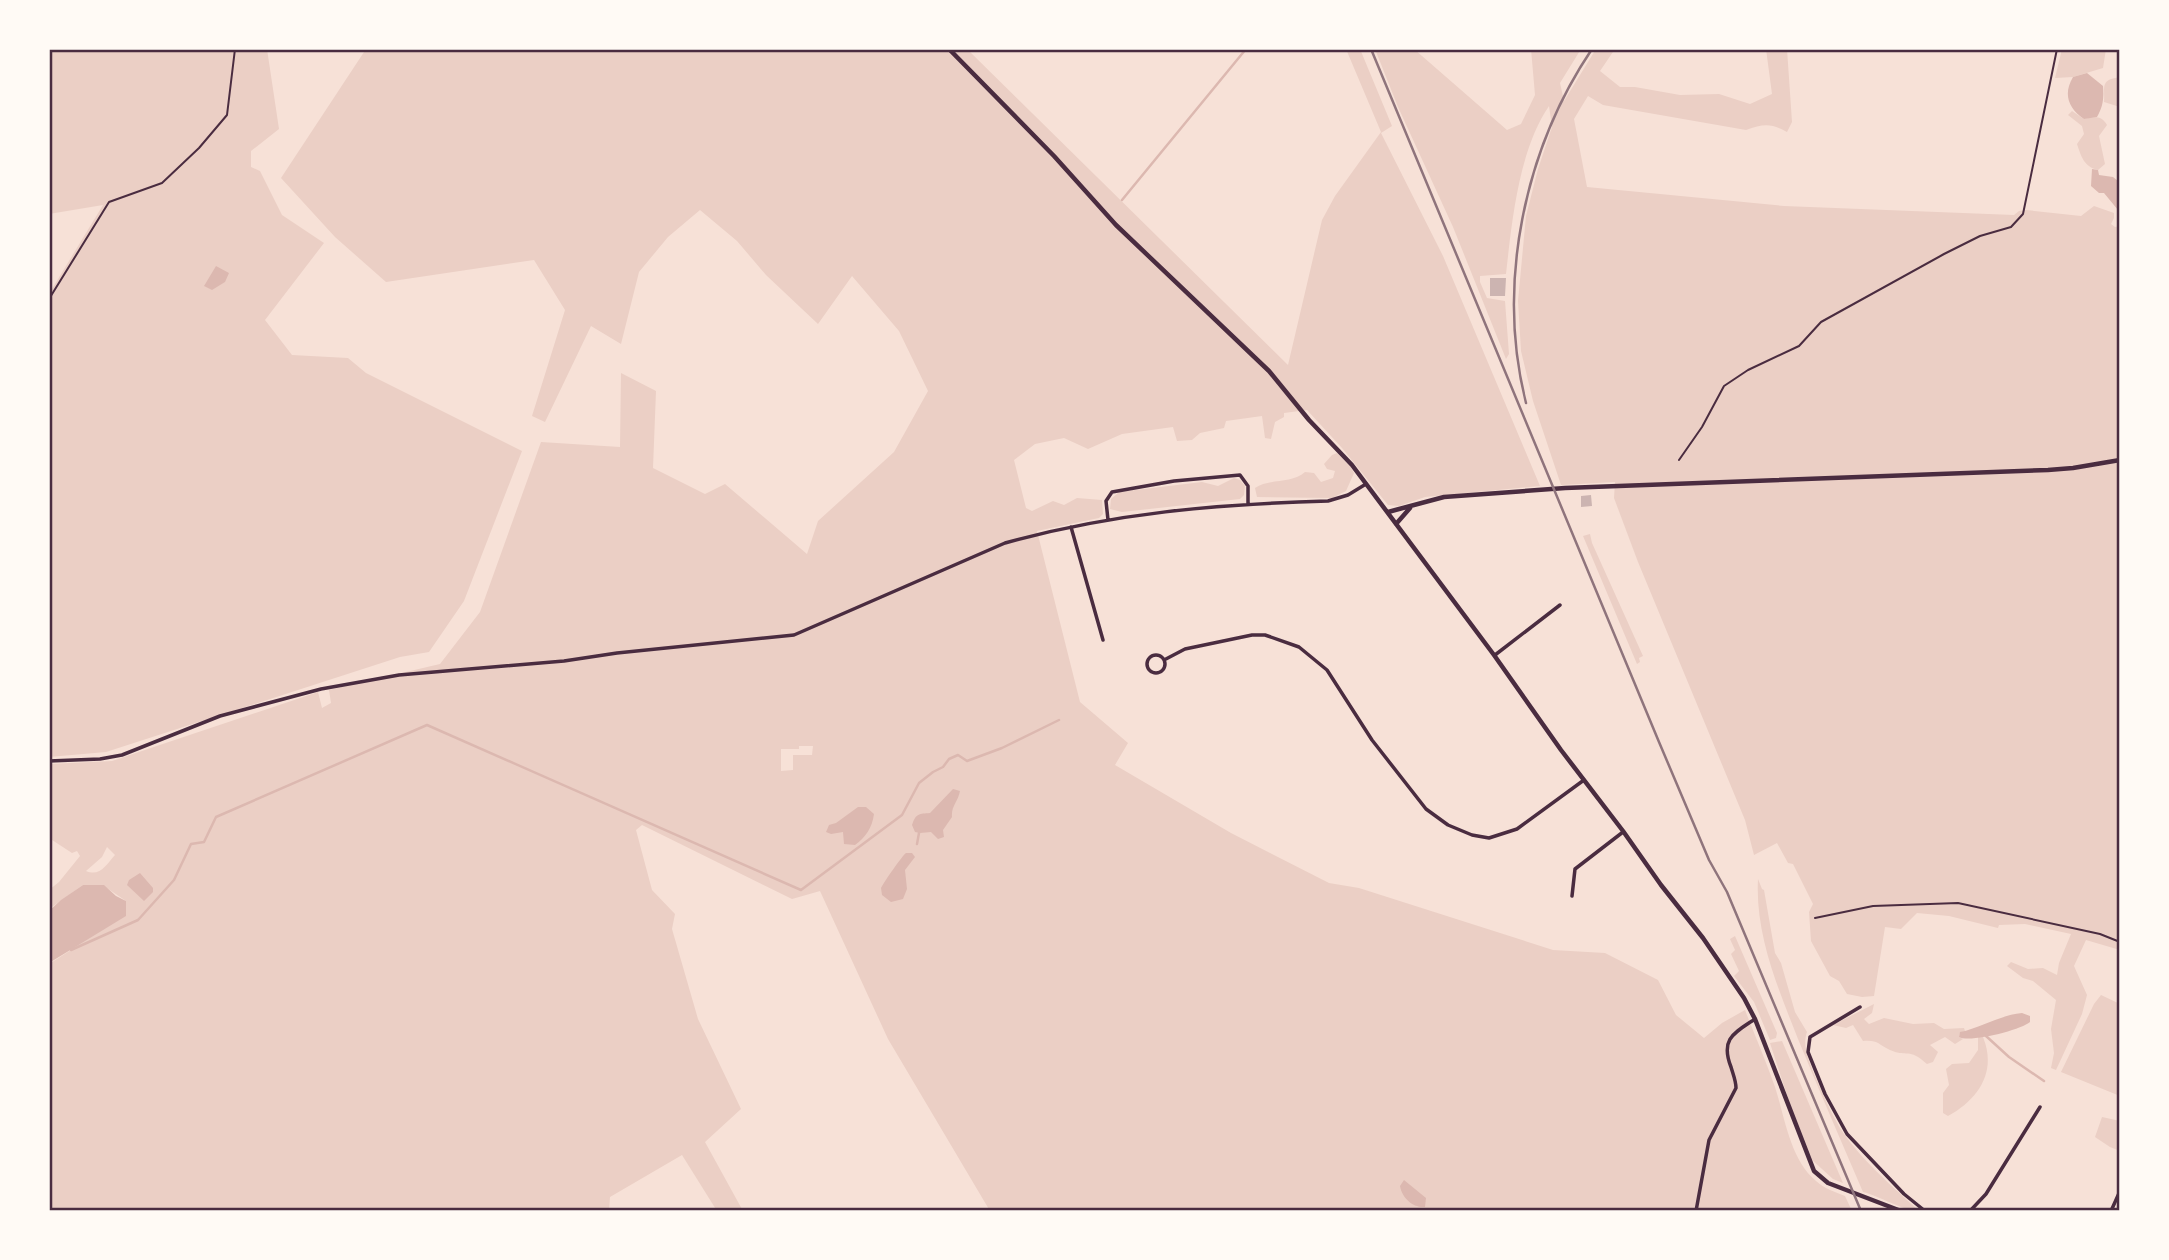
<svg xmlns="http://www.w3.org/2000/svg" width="2169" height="1260" font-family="'Nunito Sans',sans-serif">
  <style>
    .green { fill: #ebcfc5; fill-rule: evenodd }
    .water { fill: #dcb8b0 }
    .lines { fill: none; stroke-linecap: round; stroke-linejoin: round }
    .stream { stroke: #dcb8b0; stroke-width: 2.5 }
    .building { fill: #ccb4b1 }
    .path { stroke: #4a2c40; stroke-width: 2 }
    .minor { stroke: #4a2c40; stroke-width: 3.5 }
    .tertiary { stroke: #4a2c40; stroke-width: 4.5 }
    .rail { stroke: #8f747c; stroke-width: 2.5 }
    .neatline { fill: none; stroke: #4a2c40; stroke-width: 2.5 }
  </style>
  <rect width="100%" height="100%" fill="#f7e1d7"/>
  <path class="green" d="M49 49H267L279 129 251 151V167L260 171 282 215 324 243 265 320 292 355 348 358 366 373 522 451 464 601 429 652 400 657 106 752 49 757V294L103 205 49 214Z
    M366 49H967L1288 365 1322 220 1335 196 1381 132 1346 49H1360L1392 126 1381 133 1443 256 1540 486 1425 497 1399 506 1388 505 1342 448 1307 410 1284 413V417L1275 422 1271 439 1265 438 1262 416 1226 421 1224 428 1200 433 1192 440 1177 441 1173 427 1122 434 1088 449 1064 438 1035 444 1014 460 1026 508 1032 511 1053 501 1064 505 1077 498 1102 500 1103 514 1099 518 1037 531 1080 702 1128 743 1115 765 1231 833 1329 883 1359 888 1553 950 1605 953 1658 980 1676 1015 1704 1038 1722 1023 1745 1010C1755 1036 1766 1061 1775 1087 1785 1118 1790 1159 1816 1181 1825 1189 1835 1192 1845 1196L1852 1211H990L888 1039 820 891 792 899 642 825 636 830 652 890 675 914 672 929 698 1019 741 1109 705 1142 743 1211H717L682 1155 610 1197 609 1211H49V964L71 950 126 901 104 886 83 885 49 909V890L59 882 80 856 77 851 72 853 49 838V764L112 761 318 692 322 708 331 703 329 690 440 664 480 612 541 442 620 447 621 373 656 391 653 468 705 494 725 484 807 554 818 521 894 452 928 391 899 331 852 276 818 324 766 275 737 241 700 210 668 237 639 272 621 344 591 326 545 422 532 416 565 310 534 260 386 282 335 237 281 178ZM799 746H813L812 755H793V770L781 771V749H799ZM107 847 115 855C106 865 100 877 86 871L102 857Z
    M1375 49H1414L1507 130 1521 124 1535 95 1531 49H1581L1560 83 1564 101 1596 49H1615L1600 71 1620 87H1635L1680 95 1719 94 1750 104 1772 94 1766 49H1787L1792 122 1787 132C1771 123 1763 124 1746 130L1603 105 1588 96 1574 119 1587 187 1784 206 2014 215 2019 211 2026 210 2081 216 2094 206 2114 213V218L2111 224 2115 227 2120 226V950L2086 940 2074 966 2087 995 2082 1014 2056 1070 2051 1068 2054 1053 2051 1029 2056 1000 2033 981 2023 978 2007 966 2011 962 2028 969 2043 968 2057 975 2059 963 2071 934 2025 924 1999 925 1998 928 1949 916 1917 913 1901 929 1885 927 1874 996 1862 997 1847 994 1839 981 1830 976 1811 941 1809 912 1813 904 1793 864 1788 863 1777 843 1754 855 1745 820 1638 562 1614 498 1615 482 1561 485 1533 401 1521 351 1518 301 1526 216 1538 169 1552 127 1549 106C1519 150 1512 220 1506 274L1480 276V282L1487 298 1505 301 1509 354 1506 359 1453 227 1398 107Z
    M2062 49H2106L2103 68 2073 77 2055 78Z
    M2120 77V107L2104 102C2105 86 2100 80 2120 77Z
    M2072 111 2084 119C2094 117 2101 115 2107 125L2099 136 2105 164 2098 170C2084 167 2081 156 2077 144L2084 134 2082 126 2068 115Z
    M1337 453 1350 466 1354 473 1346 491 1332 498 1257 497 1255 488C1270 478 1292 484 1305 472L1314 473 1321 482 1333 478 1335 471 1327 469 1324 464 1332 455Z
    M1234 478 1240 480 1245 486 1244 495 1240 499 1122 512 1110 509 1111 499 1119 492 1202 482 1218 486Z
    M1590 534 1592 543 1643 656 1639 658 1640 662 1637 664 1583 536Z
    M1758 879 1762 889 1764 890 1775 953 1781 963 1795 1012 1807 1032C1802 1046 1809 1060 1814 1074 1822 1092 1830 1111 1840 1128 1860 1159 1892 1186 1919 1211 1903 1211 1880 1196 1863 1192 1841 1141 1819 1090 1798 1039 1778 988 1755 935 1758 879Z
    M1735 936 1777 1033 1776 1038 1770 1040 1754 1002 1734 976 1739 971 1731 954 1735 950 1730 939Z
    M2101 995 2120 1004V1096L2061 1072 2094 1004Z
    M1874 1004 1872 1013 1864 1019 1869 1024 1884 1018 1913 1024 1934 1023 1944 1029 1964 1028 1965 1031 1960 1033 1959 1037 1963 1039 1955 1044 1945 1037 1930 1045 1938 1052 1933 1062 1927 1064C1908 1047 1908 1058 1890 1050 1877 1044 1879 1040 1863 1041L1853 1025 1846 1028 1833 1025Z
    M1978 1037H1983C1997 1071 1979 1099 1948 1116L1943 1113V1093L1949 1085 1946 1069 1952 1064 1969 1063 1978 1050Z
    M1782 1041 1843 1183 1833 1179 1811 1159 1801 1138 1770 1043Z
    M2102 1117 2120 1121V1151L2110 1147 2095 1137Z"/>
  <path class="water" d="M2087 73 2103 86C2104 99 2103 106 2097 117L2084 119C2068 108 2063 94 2073 77Z
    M2092 169 2098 170 2099 175 2113 177 2118 181 2120 208 2118 210 2104 193H2099L2091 186Z
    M216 266 229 273 225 282 212 290 204 286Z
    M953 789 960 791C958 802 951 806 952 817L943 830 944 837 938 839 931 832 920 833 915 832 912 825C916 813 919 814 930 813Z
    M858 807H866L874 814C872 828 866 837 855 845L844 844 843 832 831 834 826 832 829 825 836 823Z
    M906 853H912L915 857 905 870 907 889 903 899 891 902 882 895 881 888C884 882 902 856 906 853Z
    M140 873 153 888V892L144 901 127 885 129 880Z
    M83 885H104L116 896 126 901V916L49 963V911L61 900Z
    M2022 1013 2030 1016V1022C2021 1030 1970 1043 1959 1037L1960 1032C1981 1028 2000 1015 2022 1013Z
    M1404 1180 1426 1198 1425 1207C1413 1208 1402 1198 1400 1186Z"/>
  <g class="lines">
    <path class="stream" d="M1122 200 1246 49
      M917 844 919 833
      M71 950 138 920 174 880 191 844 204 842 216 817 427 725 801 890 902 815 919 783 933 772 943 767 949 759 958 755 967 761 1002 748 1059 720
      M1986 1036 2009 1057 2044 1081"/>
  </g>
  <path class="building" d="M1490 278H1506L1505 296H1490Z
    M1591 495 1592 506 1581 507V496Z"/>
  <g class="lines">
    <path class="path" d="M49 299 109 202 162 183 199 148 227 115 235 49
      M1679 460 1702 427 1724 386 1748 370 1799 346 1821 322 1944 254 1980 236 2011 227 2023 214 2057 49
      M1815 918 1873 906 1958 903 2100 934 2120 942"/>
    <path class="minor" d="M1108 520 1106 501 1112 492 1174 481 1240 475 1248 486V503
      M1071 527 1103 640
      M1495 655 1560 605
      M1147 664a9 9 0 1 1 18 0a9 9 0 1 1-18 0Z
      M1164 660 1185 649 1252 635H1265L1299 647 1327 670 1372 740 1426 809 1448 825 1472 835 1489 838 1517 829 1584 780
      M49 761 100 759 122 755 220 716 321 689 399 675 564 661 617 653 794 635 1005 543C1113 513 1217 504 1328 501L1348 495 1366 484
      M1572 896 1575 869 1623 832
      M1860 1007 1810 1037 1808 1052 1825 1094 1847 1134 1904 1194 1925 1211
      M1696 1211 1709 1140 1736 1088C1736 1081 1733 1074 1731 1067 1720 1039 1734 1033 1755 1019
      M1970 1211 1986 1194 2040 1107
      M2111 1211 2120 1191"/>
    <path class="tertiary" d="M949 49 1054 156 1116 225 1269 371 1309 420 1352 465 1494 655 1561 750 1623 831 1661 885 1703 938 1744 998 1755 1019 1814 1171 1828 1183 1901 1211
      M1388 512 1444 497 1565 488 2048 470 2073 468 2120 460
      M1396 524 1410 508"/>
    <path class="rail" d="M1371 49 1659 742 1709 860 1727 892 1861 1211
      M1526 403C1496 284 1524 150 1592 49"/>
  </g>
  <rect width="2169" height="1260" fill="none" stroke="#fffaf5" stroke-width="102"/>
  <rect x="51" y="51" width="2067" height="1158" class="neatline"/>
</svg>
